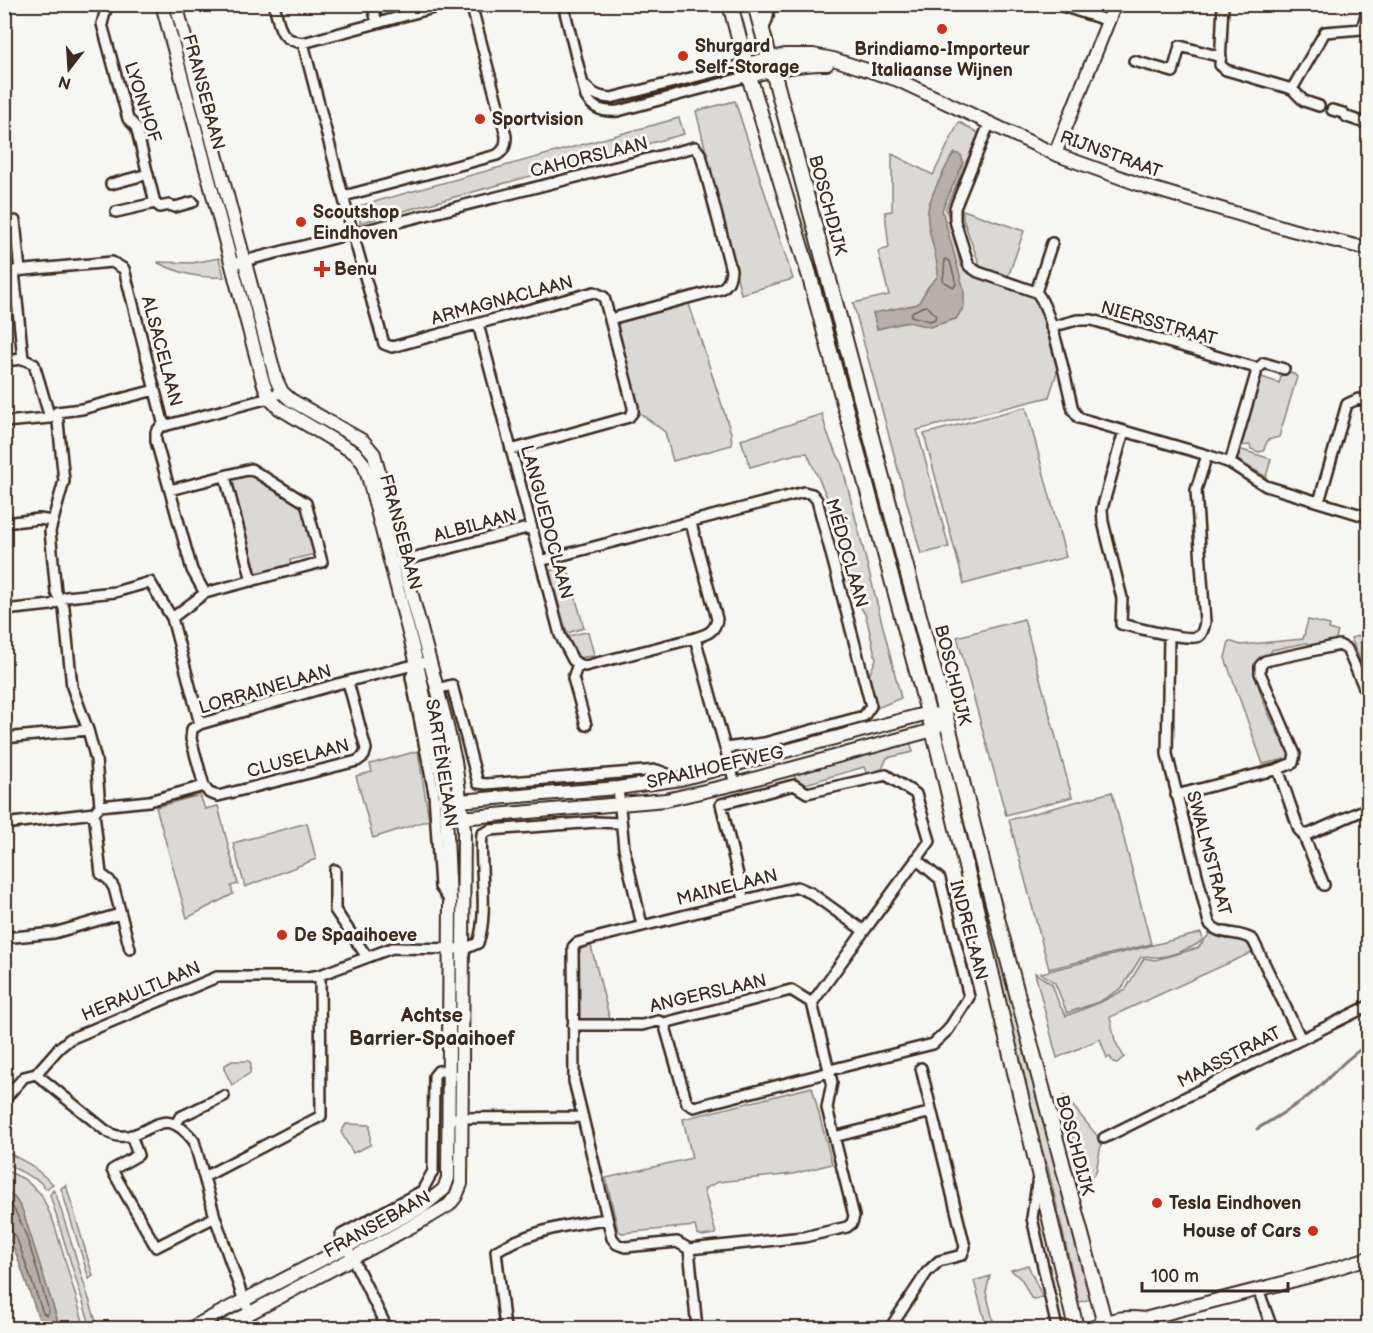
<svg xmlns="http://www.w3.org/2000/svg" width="1373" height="1333" font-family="'Balsamiq Sans',sans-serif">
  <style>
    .green { fill: #dad9d3; stroke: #8a8278; stroke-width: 1.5 }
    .water { fill: #b6b0a9; stroke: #857a71; stroke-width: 1.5 }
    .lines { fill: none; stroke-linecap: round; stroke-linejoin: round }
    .shore { stroke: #6c6056; stroke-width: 1.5 }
    .stream { stroke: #857a71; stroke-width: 3 }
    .street-casing { stroke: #3b2a1e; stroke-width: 14 }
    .secondary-casing { stroke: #3b2a1e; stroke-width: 16 }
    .primary-casing { stroke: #3b2a1e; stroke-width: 18 }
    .street { stroke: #f6f6f2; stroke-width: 9 }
    .secondary { stroke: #f6f6f2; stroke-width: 12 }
    .primary { stroke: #f6f6f2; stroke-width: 14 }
    .poi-dot { fill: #c8321e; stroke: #f6f6f2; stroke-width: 2 }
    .labels { text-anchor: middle; stroke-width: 6; stroke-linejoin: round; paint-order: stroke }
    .poi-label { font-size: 18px; font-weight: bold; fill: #3b2a1e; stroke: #f6f6f2; text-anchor: start }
    .street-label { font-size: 18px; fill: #3b2a1e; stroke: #f6f6f2 }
    .neighbourhood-label { font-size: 20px; font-weight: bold; fill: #3b2a1e; stroke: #f6f6f2 }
  </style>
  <rect width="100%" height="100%" fill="#f6f6f2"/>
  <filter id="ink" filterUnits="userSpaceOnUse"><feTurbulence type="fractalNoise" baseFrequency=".0167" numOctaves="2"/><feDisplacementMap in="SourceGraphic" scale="12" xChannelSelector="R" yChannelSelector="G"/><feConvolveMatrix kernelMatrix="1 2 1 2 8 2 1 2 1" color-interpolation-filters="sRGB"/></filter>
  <g filter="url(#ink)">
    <path class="green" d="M735 101 793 279 741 294 696 111Z
      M679 118 684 134 360 223 359 206Z
      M959 122 977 132 978 135 946 208 961 266 974 275 1034 296 1040 302 1057 365V372L1049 397 917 430 949 547 921 554 853 303 889 295 878 251 889 248 885 212 892 211V154L933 175Z
      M963 210 1024 231 1008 277 980 266 963 219Z
      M219 258 224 277C199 279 180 273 158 263V262L192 263Z
      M688 301 731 433 732 445 673 461 665 432 641 414 638 408 617 328 622 319 630 320 674 308 673 305Z
      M1283 371 1294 374 1297 377 1279 437 1268 440 1263 451 1259 452 1251 449 1250 445 1239 446 1259 376 1279 383Z
      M1026 407 1066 557 964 584 924 434Z
      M822 414C826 432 831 446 841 461L901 698 877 708 868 678 876 659 866 616 852 592 827 497 807 453 796 454 750 467 741 440Z
      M1239 449 1271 459 1266 477 1236 459Z
      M242 476 258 478 301 503 315 554 290 560 291 565 257 574 230 479Z
      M565 566H567L584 628 567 633 549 571Z
      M1024 619 1072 797 1006 815 957 637Z
      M1308 620 1330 625 1329 629 1338 632 1335 641 1315 646 1306 643 1272 650 1269 656 1259 659C1250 682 1271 717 1280 738L1286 740 1291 754 1288 762 1285 759 1263 764 1225 658 1229 641 1241 645 1303 639Z
      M586 632H588L594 654 593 656 578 658 568 638V636Z
      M1368 633V680L1351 638Z
      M910 741 913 752 887 758 882 769 867 774 864 767 802 785 790 772Z
      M418 751 429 820 373 838 356 776 372 772 370 764Z
      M948 755 979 881 1091 1299 1079 1302 1048 1168 1029 1110 991 941 945 757Z
      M1112 792 1151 944 1049 969 1009 820Z
      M200 795 205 809 218 806 238 884 231 886 233 894 187 918 156 807Z
      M307 823 316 859 245 887 233 843Z
      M1201 933 1203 939C1198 947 1165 958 1155 957 1148 957 1147 955 1141 957L1122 988 1101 1001 1067 1013 1055 983 1041 973Z
      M1210 933 1217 936 1244 939 1253 952 1110 1017 1115 1041 1124 1057 1117 1063 1113 1062 1110 1057 1107 1058 1100 1039 1057 1058 1035 973 1052 984 1059 1004 1066 1016 1101 1002 1126 989 1144 958 1155 960 1198 948Z
      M591 946 610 1020 584 1021 578 1018 579 954 582 948Z
      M232 1061H249L251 1064 250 1073 232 1085 224 1069 225 1065Z
      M812 1087 832 1164 793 1174 718 1182 704 1189 716 1234 702 1236 697 1234 695 1226 622 1233 618 1231 606 1178 692 1158 683 1119Z
      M1064 1095 1099 1138 1101 1145 1096 1172 1083 1188Z
      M346 1124 370 1125V1145L353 1153 341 1132Z
      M5 1151 31 1165 53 1184 46 1189 39 1181 5 1163Z
      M5 1170 24 1179 41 1194 54 1223 85 1328H60L22 1209 14 1197 5 1189Z
      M66 1185 93 1276 89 1279 61 1188Z
      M53 1190 56 1194 98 1328H91L50 1195Z
      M1028 1265 1041 1294 1042 1297 1035 1299 1031 1298 1022 1280 1011 1270Z
      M990 1276 986 1292 995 1328H987L974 1281Z"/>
    <path class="water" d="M955 153 961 155 963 163 942 210 964 290V306L956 319 930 327 908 322 877 329 873 313 918 304 928 287 938 276C939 254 923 226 929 205 933 189 944 172 951 157Z
      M5 1189 14 1197 22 1209 60 1328H42L17 1256 11 1242 5 1233Z"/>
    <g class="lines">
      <path class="shore" d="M945 259 950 261 956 284 954 287 943 281Z
        M924 306H927L936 315 935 319 930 321 911 316 912 312Z
        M4 1196C26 1217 39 1281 49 1311L47 1315 43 1313 17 1239 11 1231 4 1230"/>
      <path class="stream" d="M1257 1129C1276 1117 1295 1107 1312 1093 1333 1076 1343 1059 1368 1045"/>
      <defs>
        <path id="street" d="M104 4 106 9 102 24 128 119 136 127 155 203
          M274 4C280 26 278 40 303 43L448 4
          M372 4 377 22
          M563 4 586 97C594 110 604 112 618 111L749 76
          M1056 4 1109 21
          M1223 4 1220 65 1226 70 1292 89 1325 32 1362 29 1368 32
          M1362 29 1368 7
          M763 31 768 17 769 4
          M303 43 353 234 384 344 392 347 594 292 604 297 633 407V412L629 417 511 450
          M1134 61 1173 72 1180 46 1221 57
          M4 79V82
          M584 85C593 94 598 97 611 98L746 64
          M1292 89 1304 101 1319 106
          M1332 110 1343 113 1347 117 1368 124
          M989 124 955 208V221L969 266 978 272 1036 292C1051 306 1067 386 1073 410L1079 418 1207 455
          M111 184 148 174
          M344 196 497 155C505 150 506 144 506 136L471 4
          M116 212 155 203 160 207 169 205 175 207 193 202
          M15 221 20 271
          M232 264 695 147 701 155 731 270C730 279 729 284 721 289L610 319
          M14 271 23 359
          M4 272 112 262 124 269 164 426 269 398 282 392
          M1036 292 1052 243
          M478 324 560 635 573 660 578 664 573 678 586 725
          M1051 327 1077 320H1092L1253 367 1256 370V374L1230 463
          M4 361 23 359 34 364 50 418
          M1256 370 1264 363 1284 369
          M57 412 64 481 50 531 56 592 64 608 72 687 88 730 96 760 100 806
          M4 422 50 418 57 412 82 409 155 390
          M164 426 160 427 156 432V441L192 570 205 593
          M1124 431 1102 509 1103 522 1122 598 1121 624C1134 627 1190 642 1199 636 1203 633 1204 627 1205 622L1196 490 1207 455 1230 463 1266 486 1368 517
          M225 476 252 581
          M170 490 251 469 306 503 322 562 205 593 172 618
          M1319 502 1347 404 1358 399 1368 402
          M4 523 39 519 52 521
          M540 561 804 492 812 494 817 500 871 706 864 716 764 743 725 748
          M397 562 531 527
          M4 610 51 605 66 597 115 592 150 582 172 618 200 724
          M1169 635 1167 754 1209 923C1219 937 1239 930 1253 940L1301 1039
          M695 638 735 784
          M417 664 411 677 434 793 440 887 450 901
          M578 664 585 666 695 638C707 634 715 632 717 619L692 527 687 523
          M437 689 452 685 478 783 486 784 657 770 680 779
          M4 738 88 730
          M1278 769 1293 763 1295 754 1260 673V666L1265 661 1339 645 1347 649 1368 696
          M204 786 209 793 218 796 357 761 364 756 366 749 348 682
          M618 788 624 848 642 925
          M1176 795 1278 769 1299 830 1303 834H1309L1368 808
          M94 813 101 874 109 880 114 888 130 949
          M4 824 94 813 100 806 149 801 204 786 191 739 192 729 200 724 337 684 430 661
          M1303 834 1324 885
          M335 870V910L367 957
          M797 887 811 893 864 931 812 1003 832 1082 827 1108 854 1216 852 1223 847 1227 804 1237 689 1249 677 1242 625 1247 617 1244 612 1238 574 1081 573 947 577 943 591 939Z
          M744 900 721 804 794 785 807 793 886 775 916 794 930 841 864 931
          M4 938 54 933 120 914
          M664 1023 687 1103 694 1107 830 1072
          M573 1025H642L658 1021 664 1023 791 990 812 1003
          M830 1070 933 1044 948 1030 969 997 940 879 916 859
          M36 1074 105 1130C109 1132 114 1136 118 1136 151 1140 161 1100 194 1141L215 1217 244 1301 251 1314
          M4 1100 24 1077 36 1074 59 1048 70 1039 217 977H309L320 975 392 948 464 949 478 943C489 912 479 867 482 834L490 830 596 822 620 823
          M456 1118 583 1117
          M176 1124 180 1117 224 1096
          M131 1135 138 1155 112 1170 156 1247 215 1217
          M834 1137 932 1112
          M1104 1138 1368 1006
          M204 1177 321 1116 320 975
          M1038 1177 1032 1218 1057 1328
          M689 1249 697 1328
          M1258 1289 1272 1328
          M339 1328H342
          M387 1328 341 1235 422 1191 433 1171 434 1076 438 1071H450
          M505 1328 496 1251C530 1231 569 1224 607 1219
          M890 1328 927 1272 939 1261 962 1255 965 1247 921 1068"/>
        <path id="secondary" d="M162 4 263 382 269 398 279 408 355 453 364 464 369 480 417 664 445 792 450 901 448 1178 444 1189 422 1207 191 1328
          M176 4 276 379 282 392 291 400 363 441 374 454 445 718 455 761 464 829 461 1184 456 1196 449 1205 429 1217 222 1328
          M746 64 785 55H813L833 59 898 80 1055 154 1144 186 1292 230 1368 249
          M749 76C775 70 801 63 827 64
          M1055 154 1115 4
          M456 804 460 801 471 800 618 788 681 779 928 713 937 715
          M456 814 462 817H472L666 800 735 784 933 730 946 718
          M1092 1328C1110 1319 1124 1316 1144 1319
          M1127 1328 1144 1319 1318 1274 1368 1258"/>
        <path id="primary" d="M730 4 749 76 809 274 938 749 1076 1328
          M755 4 939 690 985 873 1106 1328"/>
      </defs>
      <use href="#street" class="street-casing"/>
      <use href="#secondary" class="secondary-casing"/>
      <use href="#primary" class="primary-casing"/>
      <use href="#street" class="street"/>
      <use href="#secondary" class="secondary"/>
      <use href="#primary" class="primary"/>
    </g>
  </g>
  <g class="poi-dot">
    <circle cx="942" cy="29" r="6"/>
    <circle cx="683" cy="56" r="6"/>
    <circle cx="480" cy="119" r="6"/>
    <circle cx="301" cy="222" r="6"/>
    <path d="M319 260h6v6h6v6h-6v6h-6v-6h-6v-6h6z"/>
    <circle cx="282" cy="935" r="6"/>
    <circle cx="1157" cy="1203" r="6"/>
    <circle cx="1313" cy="1231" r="6"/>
  </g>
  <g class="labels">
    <g class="poi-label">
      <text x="695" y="52">Shurgard<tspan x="695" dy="21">Self-Storage</tspan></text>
      <text x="942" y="55" text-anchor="middle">Brindiamo-Importeur<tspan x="942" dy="21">Italiaanse Wijnen</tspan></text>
      <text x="492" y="125">Sportvision</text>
      <text x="313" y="218">Scoutshop<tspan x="313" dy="21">Eindhoven</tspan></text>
      <text x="334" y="275">Benu</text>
      <text x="294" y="941">De Spaaihoeve</text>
      <text x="1169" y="1209">Tesla Eindhoven</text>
      <text x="1301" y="1237" text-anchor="end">House of Cars</text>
    </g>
    <g class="street-label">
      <text transform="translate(204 92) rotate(75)" y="6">FRANSEBAAN</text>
      <text transform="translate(143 102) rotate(72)" y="6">LYONHOF</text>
      <text transform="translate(1111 154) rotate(20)" y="6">RIJNSTRAAT</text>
      <text transform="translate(589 157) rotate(-14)" y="6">CAHORSLAAN</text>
      <text transform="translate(828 205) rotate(75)" y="6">BOSCHDIJK</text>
      <text transform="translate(502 300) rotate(-15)" y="6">ARMAGNACLAAN</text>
      <text transform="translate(1159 323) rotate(16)" y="6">NIERSSTRAAT</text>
      <text transform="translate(162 351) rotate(75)" y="6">ALSACELAAN</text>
      <text transform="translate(547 522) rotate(75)" y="6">LANGUEDOCLAAN</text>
      <text transform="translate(475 525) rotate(-15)" y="6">ALBILAAN</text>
      <text transform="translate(401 532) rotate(75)" y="6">FRANSEBAAN</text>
      <text transform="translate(847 553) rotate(74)" y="6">MÉDOCLAAN</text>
      <text transform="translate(953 675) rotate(76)" y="6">BOSCHDIJK</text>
      <text transform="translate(265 689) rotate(-16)" y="6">LORRAINELAAN</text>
      <text transform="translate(298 758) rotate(-15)" y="6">CLUSELAAN</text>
      <text transform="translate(442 763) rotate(81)" y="6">SARTÈNELAAN</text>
      <text transform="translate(715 767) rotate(-13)" y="6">SPAAIHOEFWEG</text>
      <text transform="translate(1209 853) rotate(75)" y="6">SWALMSTRAAT</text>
      <text transform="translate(727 887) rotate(-14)" y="6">MAINELAAN</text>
      <text transform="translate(969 930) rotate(75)" y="6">INDRELAAN</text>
      <text transform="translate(141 991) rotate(-23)" y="6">HERAULTLAAN</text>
      <text transform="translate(708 993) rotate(-13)" y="6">ANGERSLAAN</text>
      <text transform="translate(1229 1057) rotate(-27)" y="6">MAASSTRAAT</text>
      <text transform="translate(1075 1145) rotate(75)" y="6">BOSCHDIJK</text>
      <text transform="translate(377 1224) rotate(-29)" y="6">FRANSEBAAN</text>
    </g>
    <g class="neighbourhood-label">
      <text x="432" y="1022">Achtse<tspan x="432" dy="23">Barrier-Spaaihoef</tspan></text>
    </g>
  </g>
  <rect width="1373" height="1333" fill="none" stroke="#f6f6f2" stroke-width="24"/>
  <rect x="12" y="12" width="1349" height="1309" fill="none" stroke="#3b2a1e" stroke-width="2" filter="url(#ink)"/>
  <g transform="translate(69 69) rotate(197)" stroke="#f6f6f2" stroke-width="4.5" paint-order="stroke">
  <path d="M0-4.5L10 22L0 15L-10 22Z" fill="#3b2a1e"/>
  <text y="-9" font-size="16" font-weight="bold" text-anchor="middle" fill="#3b2a1e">N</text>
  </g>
  <path d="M1142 1282v9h146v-9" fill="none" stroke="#3b2a1e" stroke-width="3"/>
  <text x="1151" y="1282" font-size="18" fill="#3b2a1e" stroke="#f6f6f2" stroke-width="4.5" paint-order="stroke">100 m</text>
</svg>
